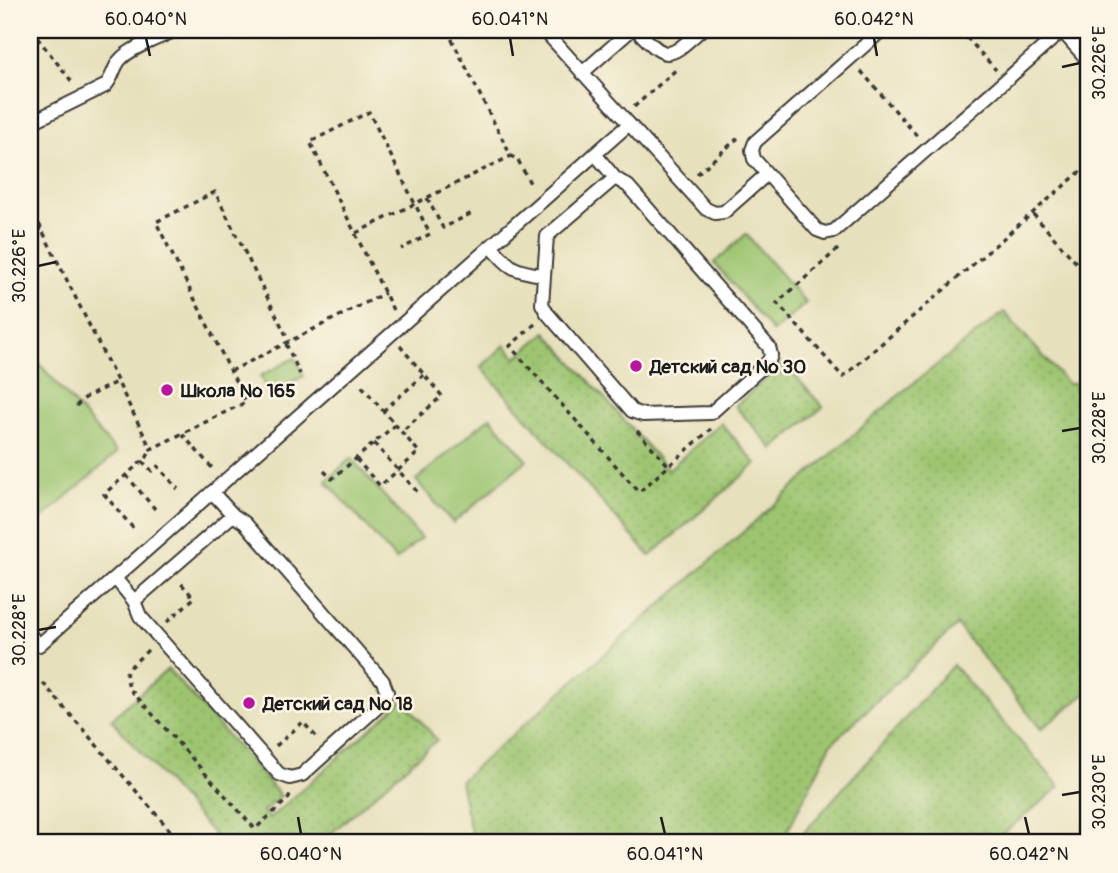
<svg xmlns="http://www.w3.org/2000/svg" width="1118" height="873" font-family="Pangolin,sans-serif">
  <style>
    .grass { fill: url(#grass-dots); stroke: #5c7046; stroke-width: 2 }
    .pitch { fill: #9dc571; stroke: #5c7046; stroke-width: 2 }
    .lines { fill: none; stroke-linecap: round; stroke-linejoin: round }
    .service-casing { stroke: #3a3934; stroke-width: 16 }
    .path { stroke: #3a3934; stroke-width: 3.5; stroke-dasharray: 5 5; stroke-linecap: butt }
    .service { stroke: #fff; stroke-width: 12 }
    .ticks { fill: none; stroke: #1c1c1c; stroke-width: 2.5 }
    .poi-dot { fill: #b5179e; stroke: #fcf5e5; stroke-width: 2.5 }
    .labels { text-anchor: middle; stroke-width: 5; stroke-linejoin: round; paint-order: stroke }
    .poi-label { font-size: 19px; font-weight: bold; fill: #1c1c1c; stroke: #fcf5e5; text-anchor: start }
    .neatline { fill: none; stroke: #1c1c1c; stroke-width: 2.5 }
    .ticks-label { font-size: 18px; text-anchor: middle; fill: #1c1c1c }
  </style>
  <defs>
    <pattern id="grass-dots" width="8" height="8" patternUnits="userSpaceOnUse" patternTransform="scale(1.75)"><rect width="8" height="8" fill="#9dc571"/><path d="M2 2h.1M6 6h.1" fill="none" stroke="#87a961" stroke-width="1.8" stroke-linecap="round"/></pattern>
  </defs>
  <rect width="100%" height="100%" fill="#fcf5e5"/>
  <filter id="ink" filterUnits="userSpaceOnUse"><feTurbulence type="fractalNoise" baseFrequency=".0143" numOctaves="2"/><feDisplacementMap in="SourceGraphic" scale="14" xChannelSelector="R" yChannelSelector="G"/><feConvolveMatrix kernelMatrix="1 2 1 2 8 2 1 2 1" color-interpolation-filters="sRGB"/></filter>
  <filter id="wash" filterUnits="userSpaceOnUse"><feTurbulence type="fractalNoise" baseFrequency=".00686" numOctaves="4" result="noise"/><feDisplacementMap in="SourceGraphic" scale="28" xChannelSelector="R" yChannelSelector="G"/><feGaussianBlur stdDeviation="1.57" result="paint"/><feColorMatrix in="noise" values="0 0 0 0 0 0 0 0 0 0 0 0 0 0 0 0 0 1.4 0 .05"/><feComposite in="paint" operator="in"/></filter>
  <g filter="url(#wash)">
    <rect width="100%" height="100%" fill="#e7e0bc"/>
    <path class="grass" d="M1004 312 1068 384 1088 382V692L1041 729 957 625 831 744 784 838 779 843H473L460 781 901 393Z
      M546 332 668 470 721 423 756 464 650 556 481 367 505 345 516 358Z
      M784 363 823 407 773 449 735 406Z
      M953 665 1060 787 991 843H798V839Z
      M168 669 281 796 263 812 269 819 403 700 437 740 320 843H221L111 719Z"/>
    <path class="pitch" d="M746 234 806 303 773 332 714 263Z
      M30 353 117 453 30 529Z
      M295 358 304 376 269 394 260 376Z
      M490 417 527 460 453 523 416 480Z
      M351 458 421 538 396 560 326 481Z"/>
  </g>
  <g filter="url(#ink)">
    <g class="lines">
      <defs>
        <path id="service" d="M544 30 706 209 715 213 724 212 767 174
          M637 30C668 63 669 58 701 30
          M882 30 755 142 752 150 754 159 817 230 825 233 834 231 1063 30
          M1063 32 1085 57
          M582 73 631 30
          M30 123 105 86C113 78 113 69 119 61 129 48 161 37 176 30
          M595 154 615 178 628 186 769 347 771 355 769 361 711 413 643 415 632 411 547 313 542 304 547 236 615 178
          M491 246C511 269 513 271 543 275
          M212 492 233 515 245 523 383 681 387 692 382 703 302 775 290 778 279 774 140 616 134 601 233 515
          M115 578 134 601
          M30 635 39 645 628 125"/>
      </defs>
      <use href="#service" class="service-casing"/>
      <path class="path" d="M31 30 73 83
        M447 30 511 156 518 160 532 187
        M960 30 996 70
        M1013 30H1016
        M861 71 918 137
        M634 107 678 68
        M697 174 738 138
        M427 198 443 228 472 213
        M30 206 151 449 246 402 156 222 215 192 289 341
        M1033 214 1088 276
        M356 233 511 156
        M30 235 41 229
        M838 249 777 303 843 377 1088 165
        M393 310 310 142 369 112 430 234 401 249
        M535 324 510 346 639 492 711 429
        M286 344 300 374
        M400 346 442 396 401 432
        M231 371 385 293
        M76 406 85 398 118 381
        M383 411 424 375
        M637 431 669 466
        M182 434 213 469
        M374 443 420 495
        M356 459 380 486 419 452 360 384
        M142 461 152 471 158 466 178 489
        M324 471 332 479 395 425
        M126 475 155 509
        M133 528 104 494 147 457 151 449
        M167 622 194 598 179 581
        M148 650 131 666 126 673 129 688 255 829 289 798 290 794
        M43 683 181 843
        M276 746 303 722 318 739"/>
      <use href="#service" class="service"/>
    </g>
  </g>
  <path class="ticks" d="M146 38 150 56M510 38 513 56M874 38 877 56M1062 67 1080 63M38 266 56 262M1062 431 1080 428M38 630 56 627M1062 795 1080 792M298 817 301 834M661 817 665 834M1025 817 1029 834"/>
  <g class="poi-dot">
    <circle cx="636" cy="366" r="7"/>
    <circle cx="167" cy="390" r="7"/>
    <circle cx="249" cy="703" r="7"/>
  </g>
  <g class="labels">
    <g class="poi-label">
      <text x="650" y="373">Детский сад № 30</text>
      <text x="181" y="397">Школа № 165</text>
      <text x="263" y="710">Детский сад № 18</text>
    </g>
  </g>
  <rect width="1118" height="873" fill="none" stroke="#fcf5e5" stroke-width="77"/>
  <rect x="38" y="38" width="1042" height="796" class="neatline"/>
  <g class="ticks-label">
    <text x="146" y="25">60.040°N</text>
    <text x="510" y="25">60.041°N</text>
    <text x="874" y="25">60.042°N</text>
    <text transform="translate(1099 63) rotate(-90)" y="6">30.226°E</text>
    <text transform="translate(19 266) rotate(-90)" y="6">30.226°E</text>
    <text transform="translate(1099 428) rotate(-90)" y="6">30.228°E</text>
    <text transform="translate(19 630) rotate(-90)" y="6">30.228°E</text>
    <text transform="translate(1099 792) rotate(-90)" y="6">30.230°E</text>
    <text x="301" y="860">60.040°N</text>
    <text x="665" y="860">60.041°N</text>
    <text x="1029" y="860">60.042°N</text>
  </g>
</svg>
